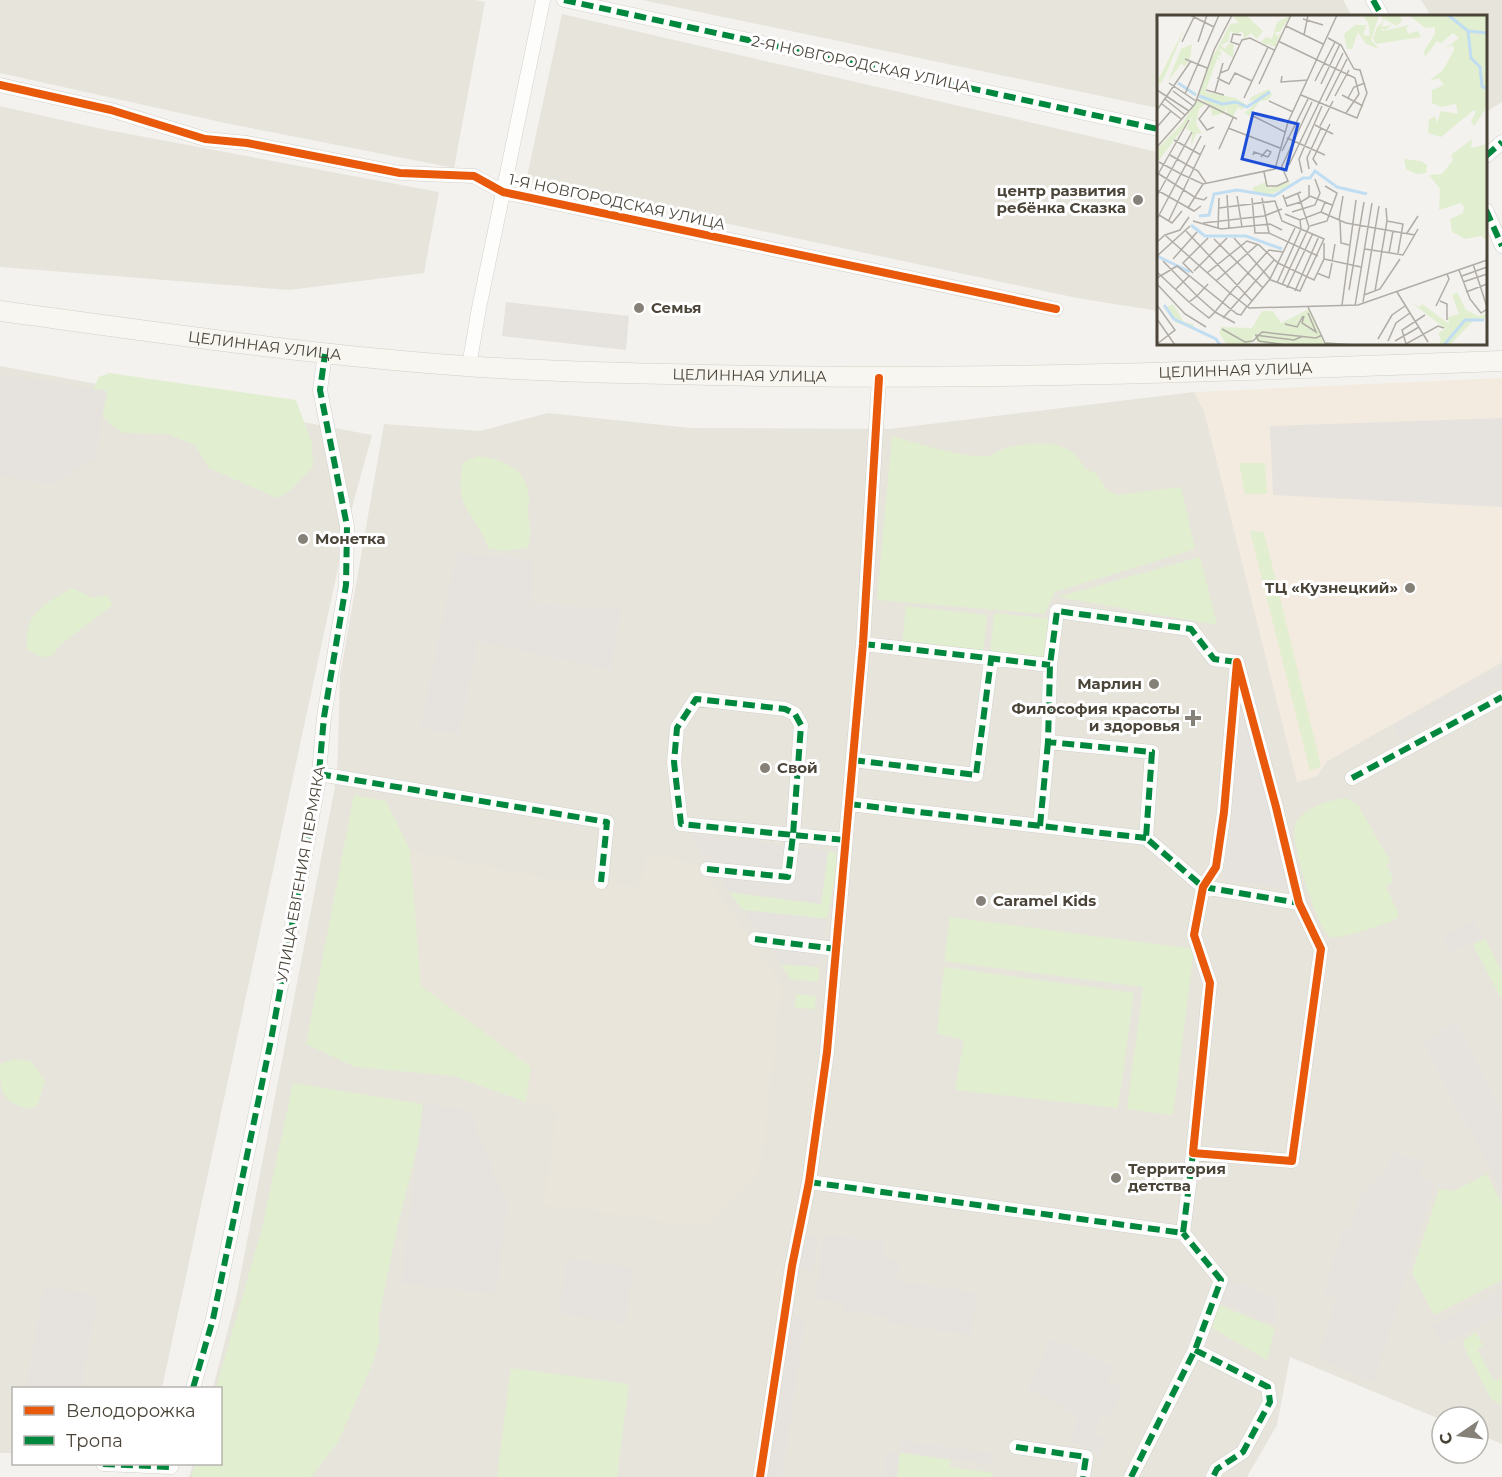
<svg xmlns="http://www.w3.org/2000/svg" width="1502" height="1477" font-family="Montserrat,sans-serif">
  <style>
    .residential { fill: #e7e4dc }
    .commercial { fill: #f3ebdf }
    .industrial { fill: #e6e2de }
    .education { fill: #eae5da }
    .green { fill: #e1eecf }
    .parking { fill: #e6e3df }
    .lines { fill: none; stroke-linecap: round; stroke-linejoin: round }
    .street-casing { stroke: #d2d0cb; stroke-width: 15 }
    .secondary-casing { stroke: #d3cfc5; stroke-width: 21 }
    .street { stroke: #fdfdfc; stroke-width: 14 }
    .secondary { stroke: #f7f6f1; stroke-width: 20 }
    .quiet { stroke: #00873e; stroke-width: 6; stroke-dasharray: 12 6; stroke-linecap: butt }
    .cycleway-casing { stroke: #fff; stroke-width: 11 }
    .cycleway { stroke: #e8590c; stroke-width: 8 }
    .poi-dot { fill: #868178; stroke: #fff; stroke-width: 2 }
    .labels { text-anchor: middle; stroke-width: 6; stroke-linejoin: round; paint-order: stroke }
    .street-label { font-size: 15px; fill: #4b4439; stroke: #fff }
    .poi-label { font-size: 15px; font-weight: bold; fill: #4b4439; stroke: #fff; text-anchor: start }
    .inset-river { fill: none; stroke: #c0ddf1; stroke-width: 3 }
    .inset-road { fill: none; stroke: #b0aca6; stroke-width: 1.5 }
    .view { fill: #1d4ed8; fill-opacity: 0.15; stroke: #1d4ed8; stroke-width: 3 }
    .inset-edge { fill: none; stroke: #4b4439; stroke-width: 3 }
  </style>
  <rect width="100%" height="100%" fill="#f4f2ee"/>
  <path class="residential" d="M0 0H475L485 2 454 168 225 123 0 73Z
    M642 0H1343L1352 16H1158V108Z
    M1421 0H1502V102L1486 112V16H1431Z
    M562 14 1158 152V311L1077 298 526 181Z
    M0 106 97 128 439 192 424 273 289 290 0 267Z
    M0 366 372 435 347 526 162 1388H14L13 1453H0Z
    M1194 392 1204 411 1317 776 1327 761 1502 662V1444L1478 1434V1417H1442V1420L1290 1357 1277 1425 1247 1477H189L193 1464H220V1388H213L236 1298 337 776 340 676 384 424 480 431 548 413 691 428 889 429Z"/>
  <path class="commercial" d="M1502 378V662L1327 761 1317 776 1297 782 1204 411 1194 392Z"/>
  <path class="industrial" d="M567 1258 633 1268 625 1323 559 1313Z"/>
  <path class="education" d="M410 850 545 878H567L641 887 646 855 696 862 782 984 761 1167 736 1198 704 1227 544 1204 558 1107 526 1102 531 1067 421 986Z"/>
  <path class="green" d="M109 373 296 400 312 443 313 467 291 490 277 498 209 468 195 445 167 434 124 433 109 423 96 407 92 392 99 377Z
    M892 436C916 443 963 458 987 456 995 455 1001 448 1009 447 1039 442 1070 438 1085 469L1096 473 1108 491 1118 495 1181 487 1195 549 1055 592 1044 614 877 600Z
    M479 456C504 460 526 468 529 497 530 502 528 507 528 511 529 526 533 534 527 548L504 551 488 548C475 509 453 511 463 462Z
    M1239 463H1265L1267 494H1245Z
    M1250 531 1264 532 1321 766 1310 771Z
    M1200 557 1217 625 1058 597Z
    M72 588 93 598 107 595 113 605 61 644 52 656 40 657 27 649C25 612 43 605 72 588Z
    M906 606 987 615 983 653 902 644Z
    M994 613 1052 619 1047 662 990 656Z
    M354 795 386 801 410 850 421 986 531 1067 526 1102 453 1076 355 1067 306 1044Z
    M1345 798 1358 805 1390 861 1387 865 1394 881 1386 886 1399 916 1393 921C1380 925 1343 939 1331 937 1318 934 1290 839 1295 826 1301 808 1329 800 1345 798Z
    M828 851 836 853 838 862 827 919 743 910 729 892 821 904Z
    M950 917 1194 949 1173 1115 1127 1109 1143 987 944 961Z
    M1485 939 1502 973V1000L1473 945Z
    M781 964 819 967 818 982 791 979Z
    M944 967 1134 993 1118 1108 955 1090 964 1040 937 1034Z
    M796 994 816 996 815 1009 795 1008Z
    M15 1059 30 1061 45 1080 38 1104 31 1109C1 1104 0 1090 0 1064Z
    M293 1083 423 1104 420 1136 397 1229 378 1321 380 1338 374 1360 338 1442 311 1477H192L195 1464H220V1388H216L262 1228Z
    M1487 1174 1502 1205V1280L1434 1315 1412 1273 1439 1189 1454 1191Z
    M1219 1305 1275 1328 1267 1360 1212 1328Z
    M1476 1332 1483 1346 1477 1349 1494 1381 1502 1378 1501 1405 1491 1399 1464 1347V1340Z
    M511 1368 629 1384 617 1477H497Z
    M900 1453 951 1460 950 1467 993 1473 992 1477H897Z"/>
  <path class="parking" d="M506 302 629 316 626 350 502 336Z
    M0 374 107 391 95 459 51 484 0 476Z
    M1502 418V507L1273 495 1270 426Z
    M457 553 534 560 531 605 621 608 611 670 478 641 459 734 420 728Z
    M1502 666V684L1400 740 1393 725Z
    M1243 687 1276 807 1288 889 1224 879Z
    M689 833 828 851 821 904 729 892Z
    M743 910 827 919 819 967 781 964Z
    M1473 921 1482 937 1451 953 1443 937Z
    M1456 1024 1502 1114V1193L1423 1041Z
    M423 1104 469 1110 507 1205 496 1294 401 1283Z
    M1392 1152 1424 1162 1419 1179 1434 1184 1374 1382 1318 1359 1337 1297 1324 1293 1343 1230 1350 1231 1361 1195 1387 1170Z
    M805 1234 818 1236 813 1271 800 1269Z
    M824 1234 884 1242 882 1258 899 1260 897 1281 977 1293 971 1335 889 1323V1317L842 1310 843 1303 815 1299Z
    M1230 1280 1276 1300V1325L1220 1301Z
    M44 1286 98 1296 81 1388H26Z
    M1502 1289V1313L1441 1345 1431 1326Z
    M791 1316 805 1318 782 1477H768Z
    M1051 1338 1114 1368 1108 1381 1123 1389 1111 1416 1102 1412 1095 1434 1105 1439 1100 1455 1069 1440 1079 1416 1027 1388Z
    M902 1441 992 1453 990 1464 901 1452Z
    M887 1451 899 1453 895 1477H883Z"/>
  <g class="lines">
    <defs>
      <path id="street" d="M564 0 1158 129
        M1373 0 1382 16
        M0 85 111 110 205 139 247 143 400 173 474 176 503 192 1056 309
        M1486 156 1502 142
        M1486 210 1502 246
        M469 366 479 308 543 0
        M863 644 1050 665
        M1237 662 1276 807 1299 903 1321 949 1292 1161 1193 1153 1210 983 1194 935 1203 887 1216 867 1224 812Z
        M1237 662 1214 659 1191 629 1057 611 1050 665 1048 742 1152 752 1146 838 1203 887 1299 903
        M853 760 976 775 991 660
        M319 774 607 822 601 882
        M1352 778 1502 697
        M849 804 1146 838
        M1040 826 1048 742
        M707 869 788 877 793 835 801 725 795 714 785 709 696 699 677 728 674 762 681 824 845 840
        M755 939 836 949
        M809 1182 1183 1233 1193 1153
        M1195 1350 1268 1387 1270 1402 1243 1452 1217 1469 1213 1477
        M193 1388 213 1319 271 1040 318 784 324 717 346 585 347 526 320 390 325 354
        M1016 1447 1086 1457 1083 1477
        M103 1464 171 1467 172 1464
        M760 1477 792 1266 809 1182 827 1052 863 644 879 378
        M1131 1477 1195 1350 1221 1280 1183 1233"/>
      <g id="secondary">
        <path id="s1" d="M0 311C155 332 310 355 466 366 546 372 627 373 708 375 973 381 1237 371 1502 361"/>
      </g>
    </defs>
    <use href="#street" class="street-casing"/>
    <use href="#secondary" class="secondary-casing"/>
    <use href="#street" class="street"/>
    <use href="#secondary" class="secondary"/>
    <path class="quiet" d="M564 0 1158 129
      M1373 0 1382 16
      M1486 156 1502 142
      M1486 210 1502 246
      M863 644 1050 665
      M1237 662 1214 659 1191 629 1057 611 1050 665 1048 742 1152 752 1146 838 1203 887 1299 903
      M853 760 976 775 991 660
      M319 774 607 822 601 882
      M1352 778 1502 697
      M849 804 1146 838
      M1040 826 1048 742
      M707 869 788 877 793 835 801 725 795 714 785 709 696 699 677 728 674 762 681 824 845 840
      M755 939 836 949
      M809 1182 1183 1233 1193 1153
      M1195 1350 1268 1387 1270 1402 1243 1452 1217 1469 1213 1477
      M193 1388 213 1319 271 1040 318 784 324 717 346 585 347 526 320 390 325 354
      M1016 1447 1086 1457 1083 1477
      M103 1464 171 1467 172 1464
      M1131 1477 1195 1350 1221 1280 1183 1233"/>
    <defs>
      <path id="cycleway" d="M0 85 111 110 205 139 247 143 400 173 474 176 503 192 1056 309
        M1237 662 1276 807 1299 903 1321 949 1292 1161 1193 1153 1210 983 1194 935 1203 887 1216 867 1224 812Z
        M760 1477 792 1266 809 1182 827 1052 863 644 879 378"/>
    </defs>
    <use href="#cycleway" class="cycleway-casing"/>
    <use href="#cycleway" class="cycleway"/>
  </g>
  <g class="poi-dot">
    <circle cx="1138" cy="200" r="6"/>
    <circle cx="639" cy="308" r="6"/>
    <circle cx="303" cy="539" r="6"/>
    <circle cx="1410" cy="588" r="6"/>
    <circle cx="1154" cy="684" r="6"/>
    <path d="M1190 709h6v6h6v6h-6v6h-6v-6h-6v-6h6z"/>
    <circle cx="765" cy="768" r="6"/>
    <circle cx="981" cy="901" r="6"/>
    <circle cx="1116" cy="1178" r="6"/>
  </g>
  <g class="labels">
    <g class="street-label">
      <text transform="translate(861 64) rotate(12)" y="5">2-Я НОВГОРОДСКАЯ УЛИЦА</text>
      <text transform="translate(617 202) rotate(12)" y="5">1-Я НОВГОРОДСКАЯ УЛИЦА</text>
      <text dy="5" stroke="none"><textPath href="#s1" startOffset="267">ЦЕЛИННАЯ УЛИЦА</textPath></text>
      <text dy="5" stroke="none"><textPath href="#s1" startOffset="1239">ЦЕЛИННАЯ УЛИЦА</textPath></text>
      <text dy="5" stroke="none"><textPath href="#s1" startOffset="753">ЦЕЛИННАЯ УЛИЦА</textPath></text>
      <text transform="translate(301 874) rotate(-80)" y="5">УЛИЦА ЕВГЕНИЯ ПЕРМЯКА</text>
    </g>
    <g class="poi-label">
      <text x="1126" y="196" text-anchor="end">центр развития<tspan x="1126" dy="17">ребёнка Сказка</tspan></text>
      <text x="651" y="313">Семья</text>
      <text x="315" y="544">Монетка</text>
      <text x="1398" y="593" text-anchor="end">ТЦ «Кузнецкий»</text>
      <text x="1142" y="689" text-anchor="end">Марлин</text>
      <text x="1180" y="714" text-anchor="end">Философия красоты<tspan x="1180" dy="17">и здоровья</tspan></text>
      <text x="777" y="773">Свой</text>
      <text x="993" y="906">Caramel Kids</text>
      <text x="1128" y="1174">Территория<tspan x="1128" dy="17">детства</tspan></text>
    </g>
  </g>
  <g transform="translate(1157 15)">
    <rect width="330" height="330" fill="#f4f2ee"/>
    <path d="M75 0 90 1 106 16 100 24 94 18 87 24 86 16 80 19 73 16 72 26 64 30 68 34 72 28 77 30 76 43 62 33 65 40 60 41 65 46 60 44 48 77 79 83 90 90 85 95 81 92 76 101 70 99V92L67 98 55 101 53 90 41 82 50 53 73 9 82 8ZM211 0H222L214 25 222 34 209 29 201 17 195 34H190L187 19 198 10H209L206 20 213 21 211 7 207 3ZM224 0H243L245 6 239 11 228 4 224 12 235 10 228 15 222 13 226 16 253 10 249 13 251 19 261 16 264 22 219 29 216 23 220 12 227 6ZM252 0H330V92L317 111 314 106 319 97 317 95 284 122 271 118 272 105 278 101 280 108 284 96 301 99 299 89 284 92 275 88V75L287 70 282 63 272 66 286 55 297 35 296 30 289 33 302 23 296 18 284 28 280 26 268 42 267 36 278 19V12L268 13ZM133 1 123 17H118L120 22 124 18 119 31H112L115 27 110 30 104 27 109 22 115 24 120 7ZM28 12 9 59 4 68 0 67ZM35 29 33 45 27 46H32L30 49 27 52 25 48 11 66 24 34ZM112 74 115 80 111 85 103 86 92 101 87 98 97 90 96 85 92 87 94 82ZM40 85 49 88 42 94 39 108 44 117 52 116 39 119 34 132 35 117 29 114 37 99 0 148V134L25 109ZM315 124 314 133 330 129V225L324 221 308 224 295 217 293 204 306 198 307 192 304 188 282 195 283 174 272 160 285 159 296 145 294 140ZM247 144 264 146 270 150 269 158 259 159 249 154ZM109 167 112 173 132 167 134 171 109 181 96 176V172ZM300 277 309 295 321 301 330 299V303L316 306 293 330H282L284 324 281 318 289 314 252 286 262 292 265 289 292 309 291 302 302 299 295 280ZM16 289 27 307 37 309 36 312 19 308 8 293ZM152 294 168 327 200 330H107L99 326 98 319 93 330H70L62 318 64 312 95 313 105 296H116L124 308Z" fill="#e1eecf"/>
    <path class="inset-river" d="M291 0 311 16M311 16 314 43 323 52 325 71 330 74M311 16 330 18M21 68 39 80M42 81 65 89 79 87 90 92 113 77M42 201 52 200 57 179 80 175 117 181 146 163H153L158 156 180 172 210 179M34 210 48 221H89L125 234M0 241 33 257M7 290 17 304 59 324 63 330M287 330 308 305H327"/>
    <path class="inset-road" d="M33 0 57 12M146 4 166 10M129 11 166 29M147 20 151 0M171 23 184 30 197 54M121 26 198 63 202 79 189 98M25 27 38 0M41 27 50 0M83 30 74 27 76 19 84 20M28 44 50 53M63 58 71 55 85 25 93 23 117 35M125 61 124 67 151 65M60 63 72 69 78 58 95 66M158 66 178 27M12 68 39 86M102 69 134 0M164 69 183 29M0 75 32 96M49 75 67 80M16 76 36 91M58 77 66 48M28 79 62 0M144 80 200 103 210 78 203 55 197 54M185 80 206 91M178 81 192 55M87 83 111 32M191 83 197 72 208 68M8 84 28 100M39 84 80 104M112 86 136 97M169 86 190 44M5 89 24 104M53 90 42 104 50 115 57 112M0 95 34 46M96 101 128 117M158 110 176 119M163 111 176 86M0 112 14 96M71 113 123 133M130 123 168 140M17 125 44 140M0 132 38 89 57 35 75 0M62 134 76 103M125 136 151 84M13 140 41 156 49 168M96 140 97 137 111 142M104 142 110 135 114 137 111 142M2 147 24 159 44 121M132 150 186 38M160 150 156 144 173 109M124 153 155 87M152 154 150 143 164 113M107 157 110 171H120L131 166 125 152M145 158 142 144 165 91M2 159 39 183 47 185 50 182M0 161 32 105M0 175 37 196 44 191M70 180 72 213M126 180 130 191 144 187 152 182V170M0 181 35 117M80 181 85 212M153 181 175 190M95 183 98 218H112L161 241M105 183 112 218M127 184 144 177M31 193 46 169M62 193 118 186 125 206 167 224 143 276 114 265 77 223M135 197 158 190 163 178 158 164M164 197 189 208 258 220M128 199 143 205 164 197 168 187M2 200 15 208 25 196M0 204 24 159 46 169 118 154 131 107 180 0M12 205 48 130M182 205 186 181M36 206 64 214 113 209 125 215M183 206 184 228 192 230M230 206 246 209 241 238M46 208 107 201 125 194M153 211 170 206 180 178 168 171M61 214 62 183M29 216 95 286M250 218 261 201M9 221 73 278 112 235 126 237M57 224 106 273M0 227 8 220 23 215 32 202M208 234 246 240 261 214M232 238 236 216M0 241 33 211M16 244 40 217M167 244 204 252M6 246 40 281 51 269M175 247 178 229M316 249 330 292M302 255 313 284 324 298 330 294M37 256 70 223M0 257 32 287 40 281 58 297 73 278 92 293 201 290 330 245M36 258 26 248 51 223M50 258 90 226 102 230 121 248 157 265 167 244V228M160 258 172 263 175 248M305 261 330 252M0 263 20 251 80 299 84 300 90 291M59 266 101 229M306 267 330 259M120 268 144 214 143 205M0 269 28 299 49 312M125 270 152 212 141 179M130 273 156 218M19 274 32 261M192 275 207 187M138 276 162 221M218 276 230 206 229 193M240 277 271 327M309 277 330 269M207 280 223 274 243 244M283 286 290 289V305M206 287 222 191M33 288 52 303 58 297 78 308M0 290 18 315 0 329M185 290 199 185M198 291 215 188M279 291 292 264 290 259M90 292 113 264 138 213M151 292 169 330M268 300 245 315 249 329 281 311 287 313M147 301 145 308 159 317 151 298M66 303 117 245M0 304 18 330M128 309 140 312 146 301M65 314 88 327 96 326 105 317 159 323 165 320M98 320 137 325 146 321M99 321 102 326 129 330M221 324 235 300 248 291M231 326 239 308 253 298M238 326 262 312M169 328 198 330"/>
    <path class="view" d="M96 98 141 109 129 155 85 144Z"/>
    <rect width="330" height="330" class="inset-edge"/>
  </g>
  <rect x="12" y="1387" width="210" height="78" fill="#ffffff" stroke="#b7b4b0" stroke-width="1.5"/>
  <rect x="24" y="1406" width="30" height="9" fill="#e8590c" stroke="#b7b4b0" stroke-width="1.5"/>
  <text x="66" y="1417" font-size="18" fill="#4b4439">Велодорожка</text>
  <rect x="24" y="1436" width="30" height="9" fill="#00873e" stroke="#b7b4b0" stroke-width="1.5"/>
  <text x="66" y="1447" font-size="18" fill="#4b4439">Тропа</text>
  <g transform="translate(1460 1435) rotate(256)"><circle r="28" fill="#ffffff" stroke="#b7b4b0" stroke-width="1.5"/>
  <path d="M0-4.5L10 22L0 15L-10 22Z" fill="#868178"/>
  <text y="-9" font-size="16" font-weight="bold" text-anchor="middle" fill="#4b4439">С</text>
  </g>
</svg>
